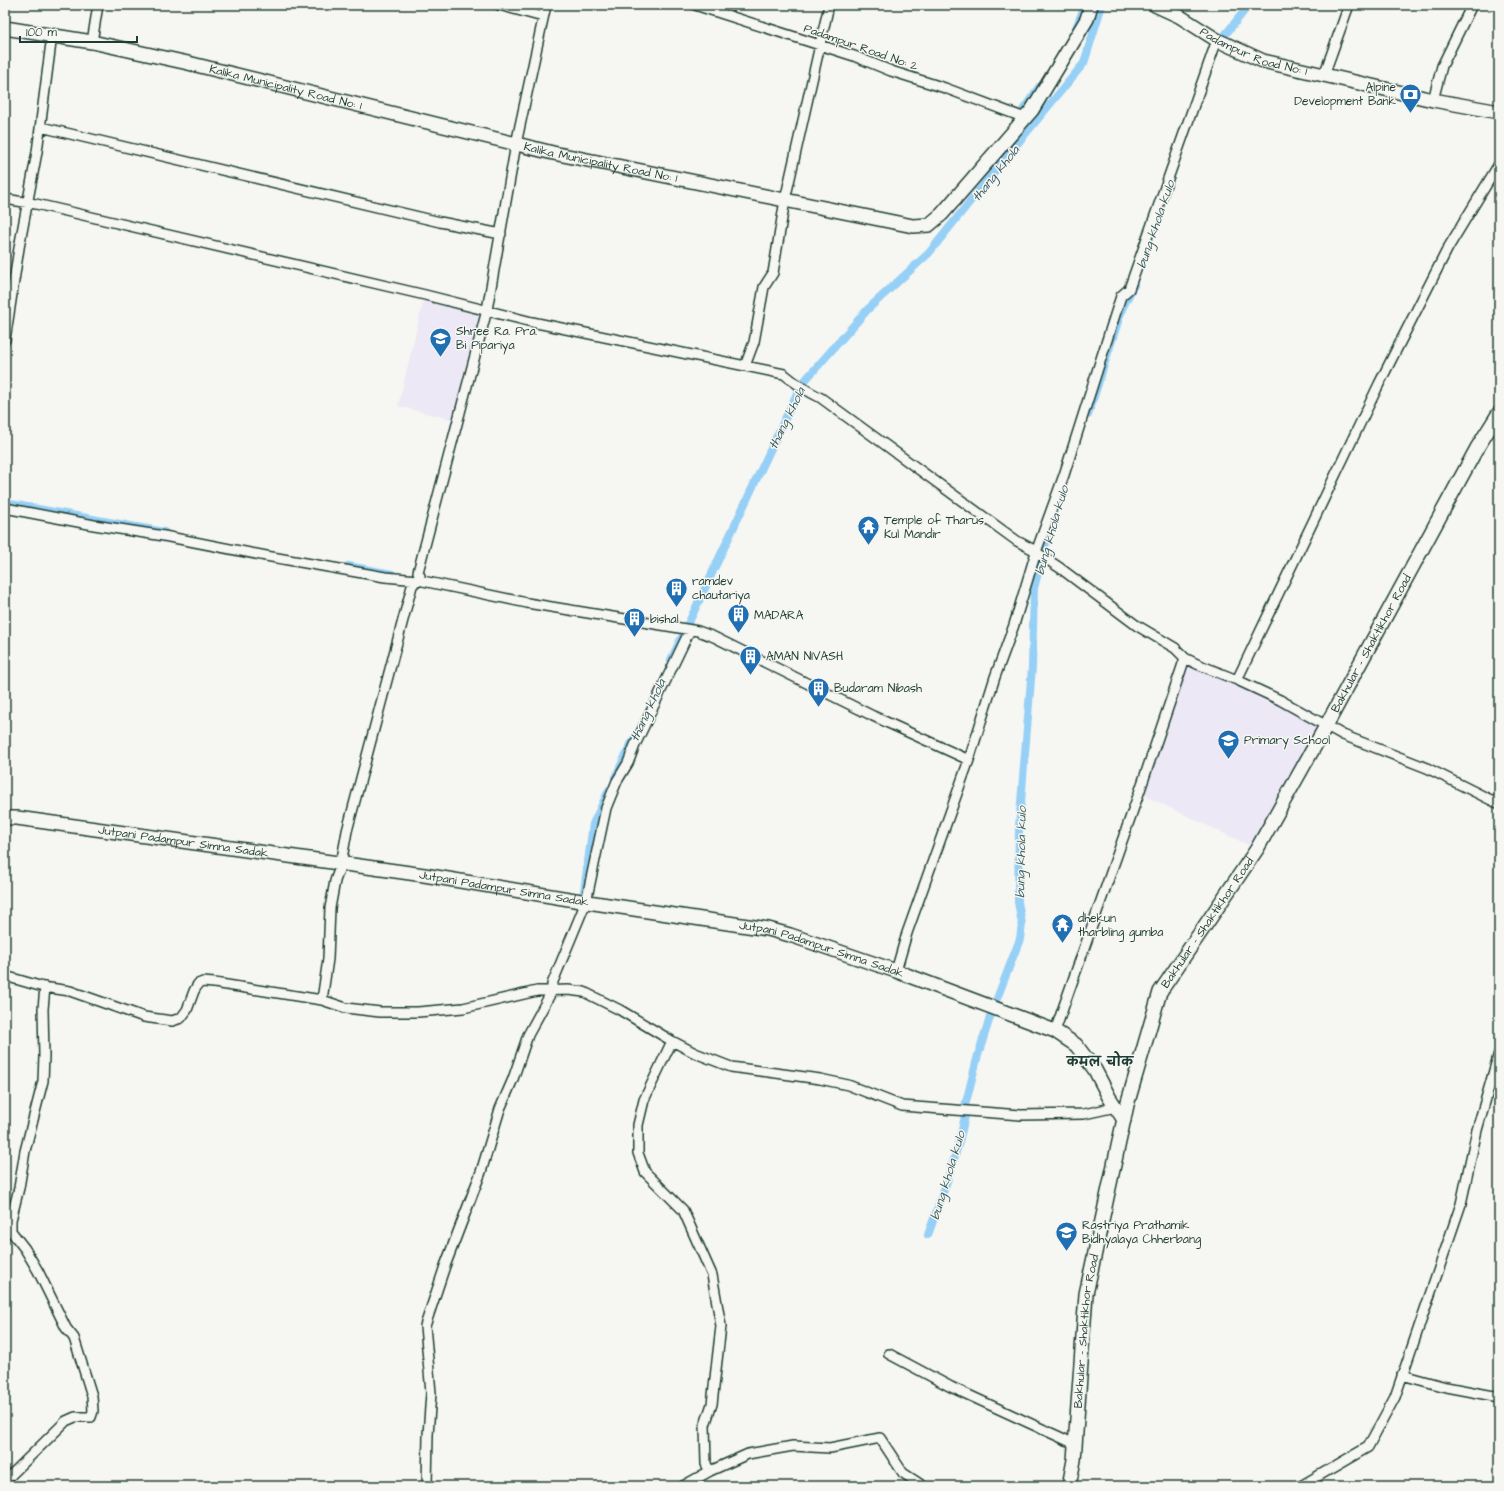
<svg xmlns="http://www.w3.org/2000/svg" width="1504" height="1491" font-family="'Architects Daughter','Playpen Sans Deva',sans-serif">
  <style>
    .built { fill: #ede8f5 }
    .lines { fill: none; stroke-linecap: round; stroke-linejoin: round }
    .canal { stroke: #96d0f6; stroke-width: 8 }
    .street-casing { stroke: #1f3d34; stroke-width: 12 }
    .secondary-casing { stroke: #1f3d34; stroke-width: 16 }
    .street { stroke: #f6f6f2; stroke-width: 9 }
    .secondary { stroke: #f6f6f2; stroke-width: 13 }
    .labels { text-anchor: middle; stroke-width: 3; stroke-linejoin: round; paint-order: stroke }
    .street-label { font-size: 12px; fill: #1f3d34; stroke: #f6f6f2 }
    .poi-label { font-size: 12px; fill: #1f3d34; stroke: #f6f6f2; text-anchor: start }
    .water-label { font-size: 13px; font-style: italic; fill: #375a5b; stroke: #f6f6f2 }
    .neighbourhood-label { font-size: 13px; font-weight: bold; fill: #1f3d34; stroke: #f6f6f2 }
  </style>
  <rect width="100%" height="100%" fill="#f6f6f2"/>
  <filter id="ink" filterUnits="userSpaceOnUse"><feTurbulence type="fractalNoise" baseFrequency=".025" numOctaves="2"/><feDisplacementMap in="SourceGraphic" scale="8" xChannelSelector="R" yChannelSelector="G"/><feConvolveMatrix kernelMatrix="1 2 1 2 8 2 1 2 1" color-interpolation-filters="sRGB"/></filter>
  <g filter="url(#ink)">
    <path class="built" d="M425 295 487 310 454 420 398 406Z
      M1185 658 1326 726 1257 849 1139 793Z"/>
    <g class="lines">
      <path class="canal" d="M1076 28 1085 5
        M1219 44 1221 40 1249 5
        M1016 120 1039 87
        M1088 415 1122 309 1134 285
        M5 503 164 532
        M348 566 392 574
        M671 660 801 385 868 309 929 253 980 189 1084 63 1102 5
        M615 778 633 740
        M583 899 593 824 609 790
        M965 1106 978 1055 991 1014 1020 939 1022 924 1018 902 1019 827 1032 667 1034 588 1052 519
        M928 1235C942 1196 957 1156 965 1116"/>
      <defs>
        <path id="street" d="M499 5 543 17
          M695 5 854 56 891 71 945 88 1025 118
          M92 42 98 5
          M1324 75 1349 5
          M1433 100 1442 66 1472 5
          M41 127 440 222 501 234
          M5 199 36 204 425 295 532 322 784 374C796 384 807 391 821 398L1017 541 1034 550 1036 552 1060 568 1136 625 1175 648 1185 658 1197 664 1237 680 1280 700 1343 735 1427 768 1499 804
          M5 340 19 248 37 152 52 35
          M745 366 754 342 764 287 773 273 785 200 829 5
          M5 508 94 525 164 536 266 556 385 577 418 580 527 603 698 631 714 637 873 716 969 760
          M1237 680 1379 384 1448 248 1499 164
          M896 971 907 933 969 760 995 677 1014 625 1036 552 1064 475 1121 296 1129 289 1217 40
          M5 976 43 987 70 991 144 1017 172 1021 181 1018 187 1010 194 991 198 984 203 982 214 983 322 1000 346 1008 380 1012H418L463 1008 537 991 568 990 584 992 620 1010 672 1041 695 1053 731 1067 820 1079 848 1085 902 1106 1021 1115 1084 1114 1116 1107
          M322 1000 328 959 330 908 335 881 341 864 347 831 412 586 420 576 418 572 487 310 516 144 546 5
          M1055 1031 1139 793 1185 658
          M672 1041 644 1100 638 1125V1153L645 1172 683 1210 712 1275 721 1326 712 1404 705 1425 706 1464 710 1471
          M889 1354 951 1387 1075 1444
          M1402 1375 1446 1387 1499 1397
          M5 1481 66 1421 75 1417H91L93 1411 92 1396 74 1338 66 1328 38 1271 25 1249 11 1231V1220L19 1188 25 1151 43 1081 44 1056 43 1009 45 987
          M427 1486 428 1435 431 1393 425 1326 445 1266 481 1172 500 1109 513 1079 528 1035 552 991V984L586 902 606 808 617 781 628 763 635 745 690 630
          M683 1486 710 1471 748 1454 793 1446 830 1448 880 1438 903 1473 923 1486
          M1301 1486 1368 1447 1395 1397 1461 1204 1477 1130 1499 1053"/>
        <g id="secondary">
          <path id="s1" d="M1155 5 1179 16 1217 40 1263 61 1433 100 1499 112"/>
          <path id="s2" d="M5 28 92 42 188 63 553 153 913 226 929 225 942 214 1032 110 1087 19 1091 5"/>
          <path id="s3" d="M5 818H17L424 875 581 901 768 929 790 935 896 971 1055 1031 1076 1045 1095 1070 1109 1097 1124 1120"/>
          <path id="s4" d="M1069 1486 1074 1460 1086 1294 1127 1105 1160 992 1257 849 1326 726 1477 448 1499 413"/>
        </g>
      </defs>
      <use href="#street" class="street-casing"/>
      <use href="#secondary" class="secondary-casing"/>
      <use href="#street" class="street"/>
      <use href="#secondary" class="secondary"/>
    </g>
  </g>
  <defs>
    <symbol id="bank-pin" viewBox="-11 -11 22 30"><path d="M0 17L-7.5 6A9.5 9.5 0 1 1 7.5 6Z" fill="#1f6fb2" stroke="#f6f6f2"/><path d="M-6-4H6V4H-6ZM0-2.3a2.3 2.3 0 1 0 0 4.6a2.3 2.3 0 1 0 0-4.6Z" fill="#fff"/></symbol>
    <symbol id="school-pin" viewBox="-11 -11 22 30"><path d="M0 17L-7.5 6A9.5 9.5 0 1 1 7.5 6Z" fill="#1f6fb2" stroke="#f6f6f2"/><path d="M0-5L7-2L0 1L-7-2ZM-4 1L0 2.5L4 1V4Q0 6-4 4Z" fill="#fff"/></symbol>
    <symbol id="temple-pin" viewBox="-11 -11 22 30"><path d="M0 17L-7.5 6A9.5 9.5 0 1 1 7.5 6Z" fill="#1f6fb2" stroke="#f6f6f2"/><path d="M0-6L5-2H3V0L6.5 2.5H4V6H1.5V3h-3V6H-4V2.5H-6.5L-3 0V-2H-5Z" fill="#fff"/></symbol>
    <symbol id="building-pin" viewBox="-11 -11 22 30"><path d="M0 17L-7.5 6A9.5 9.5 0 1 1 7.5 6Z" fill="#1f6fb2" stroke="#f6f6f2"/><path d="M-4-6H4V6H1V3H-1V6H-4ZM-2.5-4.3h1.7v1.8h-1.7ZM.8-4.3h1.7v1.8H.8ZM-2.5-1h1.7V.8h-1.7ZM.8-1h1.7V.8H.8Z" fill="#fff"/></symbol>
  </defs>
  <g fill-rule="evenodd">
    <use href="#bank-pin" x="1398" y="82" width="25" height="34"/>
    <use href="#school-pin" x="428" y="326" width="25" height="34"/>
    <use href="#temple-pin" x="856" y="514" width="25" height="34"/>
    <use href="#building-pin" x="664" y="576" width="25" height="34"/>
    <use href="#building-pin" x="726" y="602" width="25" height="34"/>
    <use href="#building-pin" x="622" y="606" width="25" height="34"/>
    <use href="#building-pin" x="738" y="644" width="25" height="34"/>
    <use href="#building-pin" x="806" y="676" width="25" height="34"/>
    <use href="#school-pin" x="1216" y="728" width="25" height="34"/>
    <use href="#temple-pin" x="1050" y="912" width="25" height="34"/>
    <use href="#school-pin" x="1054" y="1220" width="25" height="34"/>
  </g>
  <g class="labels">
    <g class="street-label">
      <text transform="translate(861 47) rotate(19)" y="4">Padampur Road No: 2</text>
      <text dy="4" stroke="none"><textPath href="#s1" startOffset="110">Padampur Road No: 1</textPath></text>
      <text dy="4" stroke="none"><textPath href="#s2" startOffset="287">Kalika Municipality Road No: 1</textPath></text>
      <text dy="4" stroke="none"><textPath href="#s2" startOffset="611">Kalika Municipality Road No: 1</textPath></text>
      <text dy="4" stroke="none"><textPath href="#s4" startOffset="912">Bakhular - Shaktikhor Road</textPath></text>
      <text dy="4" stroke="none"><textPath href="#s3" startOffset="180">Jutpani Padampur Simna Sadak</textPath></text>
      <text dy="4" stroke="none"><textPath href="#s3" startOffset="504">Jutpani Padampur Simna Sadak</textPath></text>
      <text dy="4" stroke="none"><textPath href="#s4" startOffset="588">Bakhular - Shaktikhor Road</textPath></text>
      <text dy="4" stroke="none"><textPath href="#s3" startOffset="828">Jutpani Padampur Simna Sadak</textPath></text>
      <text dy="4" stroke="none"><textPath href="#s4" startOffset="156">Bakhular - Shaktikhor Road</textPath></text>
    </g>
    <g class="poi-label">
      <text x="1396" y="91" text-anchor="end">Alpine<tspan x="1396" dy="14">Development Bank</tspan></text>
      <text x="456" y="335">Shree Ra. Pra.<tspan x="456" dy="14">Bi Pipariya</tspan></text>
      <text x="884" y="524">Temple of Tharus<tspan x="884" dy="14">Kul Mandir</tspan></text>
      <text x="692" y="585">ramdev<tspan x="692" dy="14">chautariya</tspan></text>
      <text x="754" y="619">MADARA</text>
      <text x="650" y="623">bishal</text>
      <text x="766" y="660">AMAN NIVASH</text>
      <text x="834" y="692">Budaram Nibash</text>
      <text x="1244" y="744">Primary School</text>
      <text x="1078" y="922">dhekun<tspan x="1078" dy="14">tharbling gumba</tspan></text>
      <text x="1082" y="1229">Rastriya Prathamik<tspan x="1082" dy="14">Bidhyalaya Chherbang</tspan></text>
    </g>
    <g class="water-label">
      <text transform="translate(995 173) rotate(-51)" y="5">thang khola</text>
      <text transform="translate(1155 224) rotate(-71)" y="5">bung khola kulo</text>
      <text transform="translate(786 418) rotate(-64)" y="5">thang khola</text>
      <text transform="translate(1051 530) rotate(-74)" y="5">bung khola kulo</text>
      <text transform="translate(647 710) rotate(-65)" y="5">thang khola</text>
      <text transform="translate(1020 852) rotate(-89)" y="5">bung khola kulo</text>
      <text transform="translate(947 1175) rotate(-73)" y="5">bung khola kulo</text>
    </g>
    <g class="neighbourhood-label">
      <text x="1100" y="1066">कमल चोक</text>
    </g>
  </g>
  <rect width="1504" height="1491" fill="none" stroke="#f6f6f2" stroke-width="20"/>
  <rect x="10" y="10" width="1484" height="1471" fill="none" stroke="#1f3d34" stroke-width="1.5" filter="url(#ink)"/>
  <path d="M20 36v6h117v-6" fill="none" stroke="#1f3d34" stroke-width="2"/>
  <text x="26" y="36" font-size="12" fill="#1f3d34" stroke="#f6f6f2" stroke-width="3" paint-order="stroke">100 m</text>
</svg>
